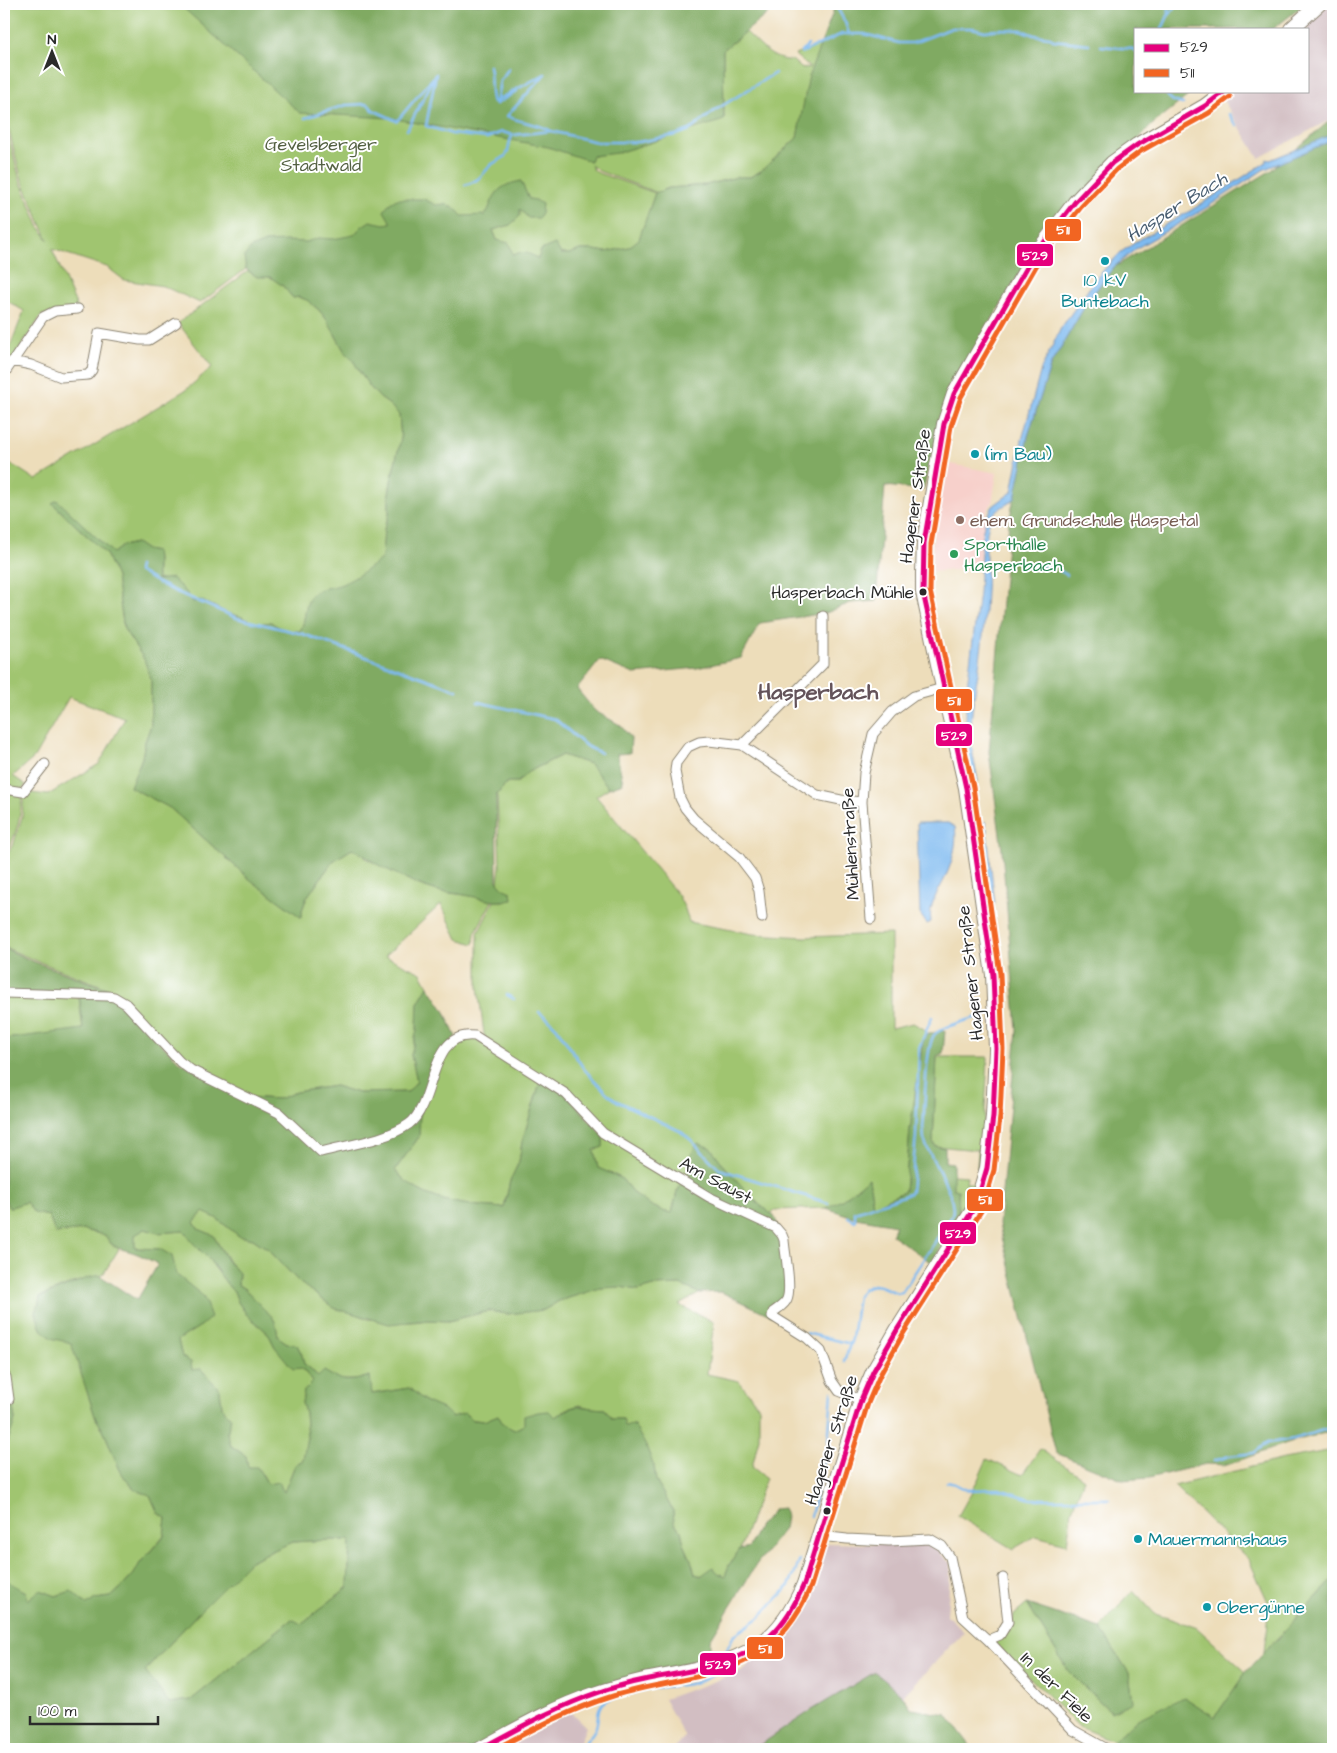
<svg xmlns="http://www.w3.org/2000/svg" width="1337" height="1753" font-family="'Architects Daughter',sans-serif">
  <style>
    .built { fill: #f7d0cb }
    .industrial { fill: #d2bec2 }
    .green { fill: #a0c56f; stroke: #66784d }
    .forest { fill: #80aa62; stroke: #566a46; fill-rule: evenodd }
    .water { fill: #7ebaf0; stroke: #54728e }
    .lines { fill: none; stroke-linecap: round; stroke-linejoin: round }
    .stream { stroke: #7ebaf0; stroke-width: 2.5 }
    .minor-casing { stroke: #8c8472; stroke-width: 11 }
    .secondary-casing { stroke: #8c8472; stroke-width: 16 }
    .minor { stroke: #fff; stroke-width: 9 }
    .secondary { stroke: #fff; stroke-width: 14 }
    .bus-1-casing { stroke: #fff; stroke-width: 9 }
    .bus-2-casing { stroke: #fff; stroke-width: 9 }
    .bus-1 { stroke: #e5007d; stroke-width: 5 }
    .bus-2 { stroke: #f26522; stroke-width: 5 }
    .culture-dot { fill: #0f9aa8; stroke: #fff; stroke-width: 2 }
    .education-dot { fill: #8d6e63; stroke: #fff; stroke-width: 2 }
    .leisure-dot { fill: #2e9e5b; stroke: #fff; stroke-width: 2 }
    .bus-dot { fill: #2b2b2b; stroke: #fff; stroke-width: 2 }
    .labels { text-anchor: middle; stroke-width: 4; stroke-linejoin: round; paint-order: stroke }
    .bus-label { font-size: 17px; fill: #2b2b2b; stroke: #fff; text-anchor: end }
    .park-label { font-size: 18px; fill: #546143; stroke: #fff }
    .culture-label { font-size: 18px; fill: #0d838f; stroke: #fff; text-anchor: start }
    .street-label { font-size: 18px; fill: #2b2b2b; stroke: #fff }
    .education-label { font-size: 18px; fill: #785e54; stroke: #fff; text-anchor: start }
    .leisure-label { font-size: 18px; fill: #27864d; stroke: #fff; text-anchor: start }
    .water-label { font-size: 19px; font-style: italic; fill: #485d70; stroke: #fff }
    .district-label { font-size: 22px; font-weight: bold; fill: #64535a; stroke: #fff }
    .line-badge { stroke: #fff; stroke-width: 2 }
    .badge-label { font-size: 14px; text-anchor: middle; font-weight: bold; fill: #fff }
  </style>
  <rect width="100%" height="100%" fill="#fff"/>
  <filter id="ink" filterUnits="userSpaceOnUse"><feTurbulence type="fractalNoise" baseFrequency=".02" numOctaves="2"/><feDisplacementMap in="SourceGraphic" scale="10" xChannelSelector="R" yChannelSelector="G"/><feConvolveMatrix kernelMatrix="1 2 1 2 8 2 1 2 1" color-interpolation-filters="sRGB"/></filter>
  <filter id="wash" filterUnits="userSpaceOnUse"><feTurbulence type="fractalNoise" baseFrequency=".0096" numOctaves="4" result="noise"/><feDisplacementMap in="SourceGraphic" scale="20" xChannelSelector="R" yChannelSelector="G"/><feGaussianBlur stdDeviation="1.12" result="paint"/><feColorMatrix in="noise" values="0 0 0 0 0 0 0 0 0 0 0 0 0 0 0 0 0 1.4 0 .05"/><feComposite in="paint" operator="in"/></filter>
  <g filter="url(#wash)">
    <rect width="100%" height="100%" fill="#edddba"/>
    <path class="built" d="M946 463 997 473 992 503 986 513 981 536 979 568 930 572 934 526Z"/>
    <path class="industrial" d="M1319 4H1333V118L1259 158 1220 95 1225 91H1308V29H1291Z
      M823 1543 872 1544H931L951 1564 947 1615 964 1632 903 1696 875 1672 812 1710 754 1749H672L685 1737 664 1699 743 1671 786 1622Z
      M570 1711 586 1727 577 1749H506Z"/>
    <path class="green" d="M4 4H179L183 8 180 4H775L714 41 724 119 723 50 746 32C759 44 773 62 792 60L801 68H810L795 55 838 37 832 4H907L1136 29 812 69 797 138 761 171 750 177H737L706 185 669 188 658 193 599 171 591 165 593 169 598 173 655 193 639 240 629 247 606 252 594 250H581L569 254H561L555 245 541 250 538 260 513 255 497 240 493 230 510 225 452 222 477 656 289 631 277 627 271 622 258 624 242 617 227 613 214 606 193 602 187 593 172 578 157 581C156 570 158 562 156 552L146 550 136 543 122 546 113 553 52 503 106 554 116 577 124 629 144 659 151 679V725L145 742 142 758 130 787 170 808 252 881 302 918V910L307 897 333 861 352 849 360 852 367 859 419 885 442 892 473 896 492 901 475 933 474 944 458 939 441 904 385 956 421 973 428 986 418 1003 417 1030 411 1055 417 1081 408 1092 358 1093 335 1086 296 1092 279 1099 245 1097 182 1061 113 996 107 988 32 959 4 947V859L14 843 22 817 24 792 48 795 99 764 125 718 69 697 34 758 13 776 26 785 21 790 4 787V462L16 467 36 480 187 389 212 367 178 323 248 271C261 281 262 273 271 278 280 281 287 291 293 298L299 297 307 300 319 310 327 320 346 354 353 359 359 371 370 387 380 398 390 405 399 414 401 438 392 476 389 494V515L384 529 383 548 416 413 300 282 245 265 246 269 200 303 163 286 124 280 107 267 52 249 78 309 42 315 4 372V362L24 311 4 299V119L20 180 39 226 48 240 22 180 4 112Z
      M562 755 590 764 609 788 596 796 678 895 685 909 689 922 753 934 805 937 891 934V1028L913 1023 924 1029 926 1035 923 1040 910 1130 905 1191 873 1206 869 1179 842 1200 826 1208 775 1210 770 1214C748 1195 728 1172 711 1148L690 1156V1168L684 1180 604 1133 566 1094 485 1042 478 987V933L494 901H505L504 889 498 883 500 866 497 795 507 782H518L528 772Z
      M4 790 22 793C21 816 17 836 4 856Z
      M4 995 79 997 83 1030 4 1039Z
      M474 1038 541 1079 522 1142 519 1162 510 1181 504 1208C465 1205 421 1203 395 1170L419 1137 420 1112 451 1042Z
      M937 1057H988L984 1128 978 1169 977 1167 978 1150 935 1146 933 1142Z
      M603 1135 683 1181 677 1192 672 1213 665 1212 648 1204 634 1194 621 1178 598 1168 594 1150 603 1147Z
      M952 1175 967 1176 966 1183H975L969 1201 959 1217 958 1191 953 1190Z
      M4 1198 9 1207 26 1202 34 1213 49 1216 55 1233 84 1230 105 1235 111 1244 119 1249 102 1276C92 1274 51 1292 40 1297L51 1337 71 1342 96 1419C112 1440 114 1472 135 1489 139 1492 145 1493 150 1495L158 1513 166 1517 164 1535 140 1563 134 1574 123 1586 111 1597 95 1599 87 1606C78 1596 69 1590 56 1596L40 1590 28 1600 26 1592 10 1583 4 1576V1453L15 1420 12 1401 4 1374Z
      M203 1212 216 1218 239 1236 253 1239 268 1249 299 1282 334 1308 356 1313 368 1319 412 1322 428 1320 448 1321 489 1311 507 1314 544 1310 559 1301 600 1288 620 1287 638 1290 654 1286 680 1285 700 1293 679 1305 714 1322 707 1374 739 1381 759 1407V1438L752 1467 766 1478 740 1549 729 1565 725 1576C714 1571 705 1578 695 1574L691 1560 684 1544 681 1531 674 1522 673 1511 656 1481 654 1466 634 1425 625 1426 623 1419H612L605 1409 590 1408 579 1405 567 1409 555 1417 524 1425 514 1430 503 1424 498 1415 484 1421 452 1417 426 1402 409 1388 371 1394 370 1376 356 1380H339L324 1371 318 1377 312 1370 304 1364 302 1355 297 1345 287 1343 278 1337C275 1314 272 1318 258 1304 252 1296 247 1289 238 1285L239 1273 229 1262 213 1235 198 1229 194 1222Z
      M145 1229 158 1233 184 1231 193 1243 208 1258 230 1288 234 1291 238 1302 247 1315 268 1333 275 1347 302 1368 313 1382 304 1391 302 1403 305 1413 307 1437 303 1460 295 1465 284 1493 268 1485 263 1475 248 1467 246 1456 231 1446 227 1433 231 1418 222 1407 220 1390 192 1370 182 1357 178 1340 202 1325 177 1275 160 1249 135 1248 134 1235Z
      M1040 1449 1084 1479 1072 1509 1067 1544 1036 1536 1013 1549 958 1516 976 1484 987 1459 1022 1475Z
      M1333 1450V1580L1264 1652 1269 1604 1249 1560 1174 1486 1284 1459Z
      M330 1540H350L348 1587 301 1624 292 1619 191 1700 169 1703 144 1672 199 1612 250 1561 292 1542Z
      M1133 1590 1155 1614 1196 1627 1246 1672 1215 1717 1138 1719 1113 1741 1079 1727 993 1641 1009 1632 1014 1615 1027 1604 1069 1672 1111 1712 1133 1702 1129 1673 1100 1628Z"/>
    <path class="forest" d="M179 4H770L776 7 723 50 724 120 617 153 592 156 590 161 548 147 390 118 300 113Z
      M836 4H1305L1273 29H1136V91H1194L1153 124 1036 245 949 393 923 490 885 486 876 601 850 603 826 613 760 623 741 658 697 668 634 674 600 660 577 689 595 711 620 725 631 738 630 753 617 754 623 783 609 788 590 764 562 755 528 772 518 782H507L496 796 497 881 504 889 511 892 512 899C493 904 487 899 470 896 461 894 452 893 443 892 422 888 401 876 382 867 372 862 363 853 352 849L333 861 307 897 302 910V918L252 881 170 808 130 787 142 758 145 742 151 725V679L144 659 124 629 116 577 106 554 52 503 57 500 113 553 122 546 136 543 146 550 156 552C158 561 156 570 157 580L172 578 187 593 193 602 200 600 227 613 242 617 258 624 271 622C280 629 289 631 300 631 306 620 304 607 310 597 317 586 331 589 342 584 356 578 370 568 382 558L384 529 389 515V494L392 476 401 438 399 415 390 405 380 398 370 387 359 371 353 360 346 354 327 320 319 310 307 300 299 297 293 298 283 286 270 277H257L246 269 244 257 251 248 265 242 287 241 306 242 319 238 333 239 354 235 361 227 370 221 384 224 391 223 384 211 390 203 397 199H424L436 205 445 204 455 208 462 216 485 215C489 211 489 206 492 201 498 187 507 184 521 181L529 199 536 200 542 204 541 213 539 218H528L520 209V216L510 225 493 230 497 240 509 243 513 255C523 250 529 253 538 259L541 250 555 244 561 254H569L580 250H594L606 252 629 247 639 239 655 193 669 188 706 185 737 177H750L761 171 797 138 809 75Z
      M1333 118V1431L1290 1442 1227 1465 1206 1464 1149 1478 1122 1480 1056 1453 999 1225 1017 1030 1002 850 989 752 1009 521 1028 436 1051 364 1088 301 1113 268 1270 171Z
      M4 948 32 961 107 989 113 998 180 1062 243 1097 279 1099 296 1092 335 1086 358 1093 408 1092 417 1081 411 1055 417 1030 418 1003 428 986 444 1010 456 1037 450 1042 420 1108 419 1137 395 1170C421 1203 465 1205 504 1208L510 1181 519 1162 522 1142 541 1079 566 1095 603 1135V1147L594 1150 598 1168 621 1178 634 1194 648 1204 665 1212 672 1213 677 1192 690 1168V1156L698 1143 711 1148 725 1167 756 1202 774 1216 782 1235 789 1289 772 1316 721 1292 700 1293 680 1285 654 1286 638 1290 620 1287 600 1288 559 1301 544 1310 507 1314 489 1311 448 1321 428 1320 389 1324 334 1308 299 1282 268 1249 253 1239 239 1236 216 1218 203 1212 194 1222 198 1229 213 1235 228 1262 239 1273 238 1285C247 1290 252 1296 259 1304 272 1318 275 1314 278 1337L287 1343 297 1345 302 1355 304 1364 312 1370 318 1377 324 1371C343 1382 348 1383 370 1376L372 1394 409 1388 426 1402 445 1410 452 1417 465 1413 472 1420 484 1421 498 1415 503 1424 514 1430 524 1425V1416L538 1412 549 1411 555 1417C579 1401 579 1408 605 1409L612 1419H623L625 1426 634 1425 646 1446 654 1466 656 1481 673 1511 674 1522 681 1531 684 1544 691 1560 695 1574 701 1576 713 1567 718 1573 725 1576 729 1565 740 1549 749 1547 759 1525 767 1519 774 1509 783 1508 786 1516 784 1529 756 1565 710 1640V1650L714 1655 712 1665 595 1693 480 1749H4V1576L10 1583 26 1592 28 1600 40 1590 56 1596 71 1591 87 1605 95 1599 111 1597 123 1586 134 1574 140 1563 164 1536 166 1518 158 1513 150 1495C145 1493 139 1492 135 1489 114 1472 112 1440 96 1419L71 1343 51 1338 40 1327 36 1313 40 1297 87 1278 99 1275 137 1300 158 1264C151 1261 143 1256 135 1253 120 1248 114 1250 105 1235L84 1230 55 1233 49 1216 34 1213 26 1202 9 1208 4 1198V1154L8 1139 4 1137V1039L83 1029 79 994 4 992ZM145 1229 158 1233 184 1231 193 1243 208 1258 230 1288 234 1291 238 1302 247 1315 268 1333 275 1347 293 1369 302 1368 313 1382 304 1391 302 1403 305 1413 307 1437 303 1460 295 1465 284 1492 278 1482 268 1484 257 1467H248L246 1456 231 1446 227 1433 231 1418 222 1407 220 1390 201 1369 192 1370 191 1362 182 1357 178 1340 202 1325 211 1317 203 1296 177 1275 172 1256 160 1249 135 1248V1235ZM330 1540H350L348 1587 301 1624 292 1619 191 1700 169 1703 145 1671 199 1612 250 1561 292 1542Z
      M940 1031H945L943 1053 937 1056 933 1142 935 1146 945 1148V1162L953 1163V1189L958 1190 959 1217 932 1263 892 1235 896 1225 856 1218 826 1208 842 1200 869 1178 873 1206 905 1191 910 1130 923 1040 926 1035Z
      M4 1399 12 1401 15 1420 4 1453Z
      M1333 1580V1749H1121L1113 1741 1138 1719 1184 1697 1215 1717 1246 1672Z
      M1027 1604 1100 1628 1129 1673 1133 1702 1111 1712 1069 1672Z
      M875 1672 903 1696 912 1709 947 1715 973 1749H754L812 1710Z"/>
    <path class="water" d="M1333 134V140L1263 170 1206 208 1137 248 1113 268 1088 301 1051 364 1028 436 1015 498C1005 508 994 507 989 523 983 545 988 569 986 592 985 612 984 632 981 652 978 679 971 705 971 732 971 748 975 765 978 781H975L973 779 966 747V694L979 593 982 535 985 520 993 506 1012 492 1022 440 1041 369 1061 328 1097 277 1121 252 1142 238 1190 211 1265 163 1267 159 1270 160Z
      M981 822H986L995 904 991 905Z
      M917 823H948L955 827C958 843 952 863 945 878 938 893 928 904 931 922L927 924 920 914Z"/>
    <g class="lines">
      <path class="stream" d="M835 4 845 22 849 34
        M1169 15 1176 6
        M1162 29 1168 16V9
        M1101 46 1133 49 1136 51
        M801 52 808 45
        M801 53 842 34H864L899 43H913L952 28H972L985 31 1000 29 1021 30 1034 35 1050 37 1053 40 1089 44
        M489 66C492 78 489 91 493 102L545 74 507 116C521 123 537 123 551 131
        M509 68 500 81 496 104 517 91
        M1165 91C1169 100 1174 102 1183 104
        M1229 114 1237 126
        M305 118 346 105 368 104 373 110 397 121 436 74 426 126 452 134 487 138 502 132 513 135 551 131 597 142H638L676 135 690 130 717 109 775 73
        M407 130 434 78
        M465 185C479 181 481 176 490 166 495 161 503 160 507 154 510 148 508 141 513 135
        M139 566 138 571 158 583 179 593 237 618 303 634 457 690
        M1026 567 1047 565
        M1060 571 1067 575
        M478 702 555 719 586 746 601 753
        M507 995 514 999
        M539 1012 547 1018 557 1028 584 1069 607 1093 617 1101 680 1131 691 1140 719 1169 828 1203
        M848 1217 855 1221V1212L909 1194 911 1192 916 1135 919 1048 932 1017
        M806 1333 851 1344
        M844 1361 852 1339 858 1296 864 1289 873 1285 880 1286 897 1293 902 1292 952 1216C958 1194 930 1161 924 1139 923 1136 924 1131 923 1128 925 1109 925 1048 934 1035 940 1027 967 1021 977 1017
        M1214 1461 1229 1456 1254 1453 1267 1443 1294 1439 1333 1427
        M947 1482 955 1484 967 1490 999 1489 1031 1499H1109
        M811 1516 828 1444 832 1392
        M723 1657 734 1635 759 1618 789 1586 800 1560
        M579 1749C585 1742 593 1735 596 1727 599 1718 596 1707 605 1701 619 1697 633 1692 647 1689 666 1685 706 1688 717 1669"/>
    </g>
  </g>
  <g filter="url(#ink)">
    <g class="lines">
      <defs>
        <path id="minor" d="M12 361 31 365 61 377 88 375 92 370 99 333 140 340H149L176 323
          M4 374 43 317 55 311 78 309
          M742 745 823 664V616
          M4 789 23 792 45 764
          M762 918 759 891 755 878 739 857 694 819 685 808 680 798 675 771 676 763 688 747 699 742 709 741 742 745 817 795 841 800 862 802
          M871 919 862 802 864 773 873 734 892 712 914 696 943 688
          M4 993 108 996 114 997 126 1004 180 1062 191 1070 279 1113 321 1152C347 1145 387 1140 409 1124 437 1103 428 1030 475 1036L566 1094 603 1133 709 1197 776 1228 782 1235 784 1240C785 1254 792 1287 787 1299 785 1305 778 1308 773 1312L772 1316 807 1338 821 1351 832 1381 839 1391 861 1400
          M4 1375 6 1377 9 1399 4 1403
          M820 1536 847 1539 889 1541 930 1539 942 1546 950 1557 963 1617 988 1640 1073 1730 1107 1749H1105
          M988 1640 1000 1635 1008 1622 1003 1578"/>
        <path id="secondary" d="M1291 29 1319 4
          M480 1749C517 1729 553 1708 592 1695 609 1689 627 1684 644 1680 680 1673 725 1667 756 1647 779 1632 794 1608 804 1584L861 1400 873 1372 897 1330 976 1205 987 1168 993 1116 996 1049 993 975 966 788 943 688 923 592V573L924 543 944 424 954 394 1033 257 1075 202 1112 163 1137 145 1205 106 1225 91"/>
      </defs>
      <use href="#minor" class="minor-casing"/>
      <use href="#secondary" class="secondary-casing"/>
      <use href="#minor" class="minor"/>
      <use href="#secondary" class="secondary"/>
      <defs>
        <path id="bus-1" d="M480 1749C519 1728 558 1706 600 1692 615 1687 629 1683 644 1680 687 1671 738 1667 771 1635 786 1621 796 1603 804 1584L861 1400 873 1372 897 1330 976 1205 987 1168 993 1116 996 1049 993 975 966 788 923 592 924 543 944 424 954 394 1033 257 1075 202 1112 163 1137 145 1205 106 1225 91"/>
        <path id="bus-2" d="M495 1749C533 1729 571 1709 613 1696 699 1670 769 1684 811 1586L868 1403 880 1375 903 1334 983 1208 994 1170 1000 1117 1003 1049 1000 974 973 787 930 591 931 544 951 426 961 397 1039 261 1081 207 1117 169 1141 151 1209 113 1230 97"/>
      </defs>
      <use href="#bus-1" class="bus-1-casing"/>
      <use href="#bus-2" class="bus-2-casing"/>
      <use href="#bus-1" class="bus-1"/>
      <use href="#bus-2" class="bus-2"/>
    </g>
  </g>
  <g class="culture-dot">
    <circle cx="1105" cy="261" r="5"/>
    <circle cx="975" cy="454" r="5"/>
    <circle cx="1138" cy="1539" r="5"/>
    <circle cx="1207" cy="1607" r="5"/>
  </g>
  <circle class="education-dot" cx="960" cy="520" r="5"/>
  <circle class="leisure-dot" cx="954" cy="554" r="5"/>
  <g class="bus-dot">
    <circle cx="923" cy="592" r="4.5"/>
    <circle cx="827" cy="1511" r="4.5"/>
  </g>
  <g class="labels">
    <g class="bus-label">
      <text x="914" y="598">Hasperbach Mühle</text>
    </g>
    <g class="park-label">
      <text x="321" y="150">Gevelsberger<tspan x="321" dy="21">Stadtwald</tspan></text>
    </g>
    <g class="culture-label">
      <text x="1105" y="286" text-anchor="middle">10 kV<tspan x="1105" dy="21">Buntebach</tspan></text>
      <text x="985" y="460">(im Bau)</text>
      <text x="1148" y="1545">Mauermannshaus</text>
      <text x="1217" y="1613">Obergünne</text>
    </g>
    <g class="street-label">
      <text transform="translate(915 496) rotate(-82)" y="6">Hagener Straße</text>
      <text transform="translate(850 844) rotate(-93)" y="6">Mühlenstraße</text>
      <text transform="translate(970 973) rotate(-96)" y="6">Hagener Straße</text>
      <text transform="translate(716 1180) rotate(28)" y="6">Am Saust</text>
      <text transform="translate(831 1440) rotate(-72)" y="6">Hagener Straße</text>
      <text transform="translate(1057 1687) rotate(44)" y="6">In der Fiele</text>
    </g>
    <g class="education-label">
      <text x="970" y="526">ehem. Grundschule Haspetal</text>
    </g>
    <g class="leisure-label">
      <text x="964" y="550">Sporthalle<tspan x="964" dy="21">Hasperbach</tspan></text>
    </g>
    <g class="water-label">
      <text transform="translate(1176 206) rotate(-32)" y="7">Hasper Bach</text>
    </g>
    <g class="district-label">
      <text x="818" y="699">Hasperbach</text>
    </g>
  </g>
  <g class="line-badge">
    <rect x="1044" y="218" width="38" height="24" rx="5" fill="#f26522"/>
    <rect x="1016" y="243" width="38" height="24" rx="5" fill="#e5007d"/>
    <rect x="935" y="688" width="38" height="24" rx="5" fill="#f26522"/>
    <rect x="935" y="723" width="38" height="24" rx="5" fill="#e5007d"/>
    <rect x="966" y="1188" width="38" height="24" rx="5" fill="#f26522"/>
    <rect x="939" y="1221" width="38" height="24" rx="5" fill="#e5007d"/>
    <rect x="746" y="1636" width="38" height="24" rx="5" fill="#f26522"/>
    <rect x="699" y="1652" width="38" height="24" rx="5" fill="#e5007d"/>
  </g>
  <g class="badge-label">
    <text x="1063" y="234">511</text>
    <text x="1035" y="260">529</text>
    <text x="954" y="705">511</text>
    <text x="954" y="740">529</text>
    <text x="985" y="1204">511</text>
    <text x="958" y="1238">529</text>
    <text x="765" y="1653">511</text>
    <text x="718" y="1669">529</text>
  </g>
  <rect width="1337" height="1753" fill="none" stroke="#fff" stroke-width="20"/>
  <rect x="1134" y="28" width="175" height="65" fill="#ffffff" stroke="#aaaaaa"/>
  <rect x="1144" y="44" width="25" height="8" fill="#e5007d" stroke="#aaaaaa"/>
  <text x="1180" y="52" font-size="15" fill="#2b2b2b">529</text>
  <rect x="1144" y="69" width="25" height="8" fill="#f26522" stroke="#aaaaaa"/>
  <text x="1180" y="78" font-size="15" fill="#2b2b2b">511</text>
  <g transform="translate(52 52)" stroke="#ffffff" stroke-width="4" paint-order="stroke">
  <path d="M0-4L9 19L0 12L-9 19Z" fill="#2b2b2b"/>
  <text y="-8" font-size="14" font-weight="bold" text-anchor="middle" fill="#2b2b2b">N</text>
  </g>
  <path d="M30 1716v8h128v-8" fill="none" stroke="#2b2b2b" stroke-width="2.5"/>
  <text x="38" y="1716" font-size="15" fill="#2b2b2b" stroke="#ffffff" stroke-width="4" paint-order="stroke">100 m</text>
</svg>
